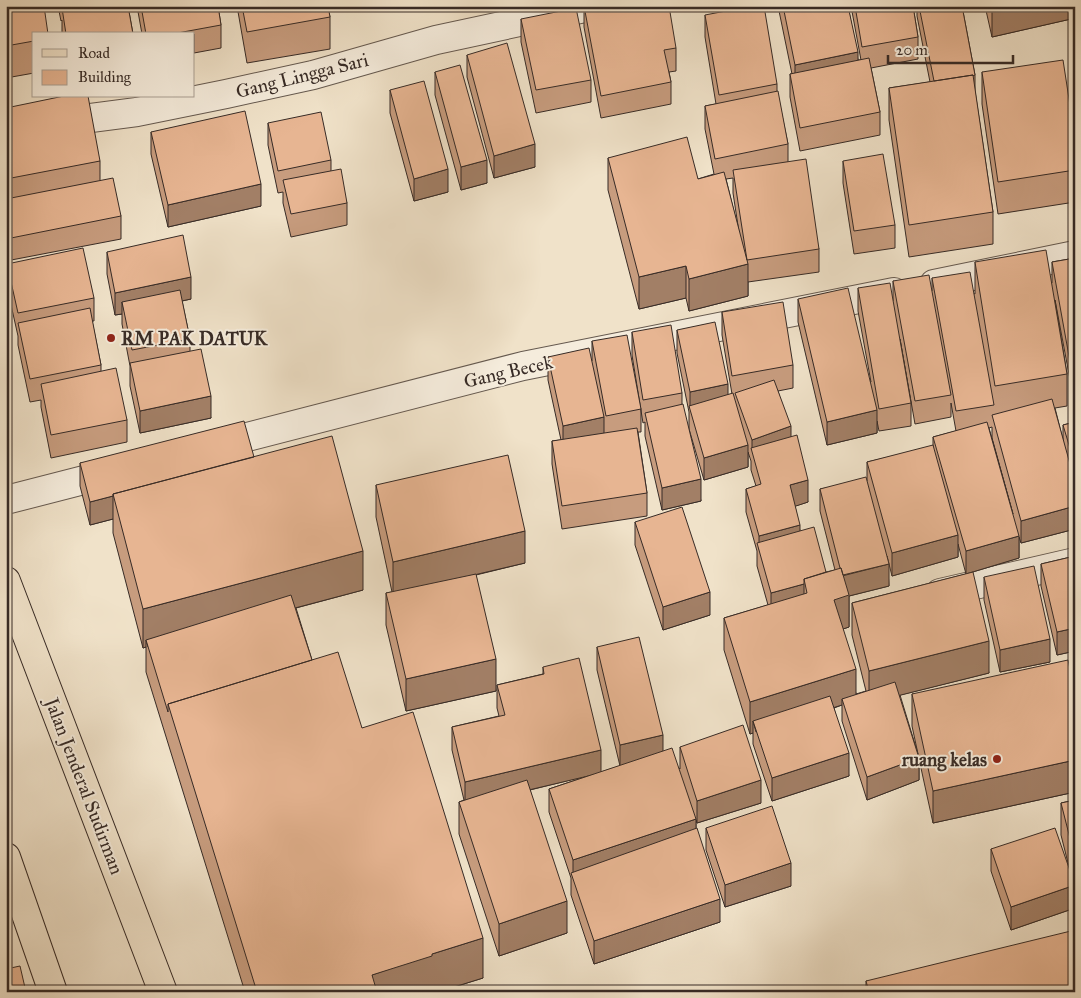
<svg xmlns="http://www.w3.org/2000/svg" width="1081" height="998" font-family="'IM FELL Great Primer',serif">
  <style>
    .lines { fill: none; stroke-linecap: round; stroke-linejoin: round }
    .minor-casing { stroke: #65594f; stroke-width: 30 }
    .primary-casing { stroke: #372b26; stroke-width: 30 }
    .minor { stroke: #f5ecdc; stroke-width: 28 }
    .primary { stroke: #f0e2c9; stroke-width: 28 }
    .wall { fill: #c79c7e; stroke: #372b26; fill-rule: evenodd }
    .shaded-wall { fill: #a27f66; stroke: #372b26 }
    .building { fill: #e7b592; stroke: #372b26 }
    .poi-dot { fill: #8f2418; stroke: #f5ecdc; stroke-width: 2 }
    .labels { text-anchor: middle; stroke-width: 4; stroke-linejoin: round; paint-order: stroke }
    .street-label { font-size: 19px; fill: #372b26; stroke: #f5ecdc }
    .poi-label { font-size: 19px; font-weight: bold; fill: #372b26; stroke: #f5ecdc; text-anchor: start }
  </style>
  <rect width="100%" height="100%" fill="#f0e2c9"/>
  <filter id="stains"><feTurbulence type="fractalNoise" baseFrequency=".004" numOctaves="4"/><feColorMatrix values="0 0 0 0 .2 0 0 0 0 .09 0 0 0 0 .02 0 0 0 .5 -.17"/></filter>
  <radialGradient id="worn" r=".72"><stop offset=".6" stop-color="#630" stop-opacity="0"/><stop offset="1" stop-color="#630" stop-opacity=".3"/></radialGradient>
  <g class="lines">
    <defs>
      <path id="minor" d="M6 129 137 112 226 94 313 75 436 40 594 6
        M934 284 1075 255
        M212 446 523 366 894 292
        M6 500 115 472
        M940 593 1075 562"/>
      <path id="primary" d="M6 581 163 992
        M6 857 53 992"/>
    </defs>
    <use href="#minor" class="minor-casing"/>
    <use href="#primary" class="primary-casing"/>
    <use href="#minor" class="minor"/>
    <use href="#primary" class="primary"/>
  </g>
  <path class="wall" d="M6 6 34 34V73L6 78Z
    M58 6H128L133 34H62V20L61 21Z
    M137 6H218L221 25V48L194 53V34H142Z
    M237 6H328L330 17V49L247 63Z
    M584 6 676 48V71L669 72 671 82V104L601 118 584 27Z
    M778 6H848L858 60H861L851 6H913L918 37V59L871 68 880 112V135L800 151 790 97V74H792Z
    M917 6H962L975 75V91L993 212V244L909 257 889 120V88L930 82 917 16Z
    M985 6H1075V70L1071 47V19L992 37Z
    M705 15 777 84V91L788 144V162L819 249V272L748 282V296L689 311 686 298 639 309 608 190V158L698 179 714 174 705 129V106L716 104 705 37ZM733 178V193L739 232 726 179Z
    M521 19 591 80V102L536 113 521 42Z
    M467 55 535 167 494 178 467 77Z
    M435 72 487 183 461 190 435 95Z
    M982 72 1075 138V202L998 214 982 104Z
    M390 90 448 192 414 201 390 113Z
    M6 108 100 161V180L121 216V239L6 261Z
    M268 123 331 160V171L347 203V225L291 237 283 203V192L278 193 268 145Z
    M151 132 261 206 168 227 151 154Z
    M843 161 895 225V248L854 254 843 183Z
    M107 252 191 299 182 301 190 339V351L211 418 140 433 130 386V366L122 324V314L115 315 107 274Z
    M1075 258V406L1055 300 1067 374V406L1055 408 1063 440V425L1075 422V529L1021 543 1019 537V558L966 574 989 673 900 695 918 754 912 726V694L1075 692V792L933 823 919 759V780L867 800 842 721V705L834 708 849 776 772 801 753 744V733L750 734 724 650V618L768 605 757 566V551L746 512V489L756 486 751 470V461L748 452V467L704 480 689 429V412L677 353V330L728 395 732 394 722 335V312L793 365V388L778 391 808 502 795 506 800 531 826 572 835 570 820 511V489L867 481V462L933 447V437L956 431 951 403V417L915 424 900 339 911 403V426L879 431 877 421V433L827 445 798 322V299L871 382 858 311V288L893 301V281L932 291V278L975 294V262L1052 283V262ZM992 427V438L1013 514 989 428ZM958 544 966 574 852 603V635L866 691 856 694 843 629 849 627V596L889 586 887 556 892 576 958 557Z
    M7 264 94 298V321H92L101 365V371L127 420V442L51 458 41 407V400L30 402 18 345V336L7 287Z
    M632 332 682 393V405L701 501 662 510 645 436V422L643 423 632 355Z
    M592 341 641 409V432H638L647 493V516L562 529 552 464V441L561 440 548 380V357L592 361Z
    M254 457 363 590 296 608 312 660 362 728 483 978 438 992H245L146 672V647L143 648 113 533V519L90 525 80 486V463Z
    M376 485 525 563 476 575 496 691 406 711 386 625V593L392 592 376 517Z
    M635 522 710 615 663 630 635 545Z
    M1075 556V651L1057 655 1041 586V564Z
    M984 577 1050 662 1000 672 984 600Z
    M597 647 663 751 680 769V747L761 803 697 823 696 820V828L720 922 594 964 571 895V878L549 812V789L594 774 530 790 567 933 499 956 459 834V802L464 800 452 750V727L499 716 497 708V685L543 674V667L601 772 620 766 597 670Z
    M1075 800V908L1011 930 991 871V849L1071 875 1061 835V803Z
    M706 828 791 886 725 907 706 850Z
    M866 981 1075 992H866Z"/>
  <path class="shaded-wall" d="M992 6H1075V18L1071 15V19L992 37Z
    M858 52V74L795 88V65Z
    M535 144V167L494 178V156Z
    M487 160V183L461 190V167Z
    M448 169V192L414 201V179Z
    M261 184V206L168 227V205Z
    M748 264V296L689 311V279Z
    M686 266V298L639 309V277Z
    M191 277V299L125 313 122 302V314L115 315V293Z
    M728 384V407L690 408V392Z
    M211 396V418L140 433V411Z
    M877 410V433L827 445V422Z
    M604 417V440L563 448V426Z
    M791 426V449L752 450V440Z
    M748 445V467L704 480V458Z
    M701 479V501L662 510V488Z
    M808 480V502L790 508V485Z
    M113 496V519L90 525V502Z
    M1075 506V529L1021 543V521Z
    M800 525V547L759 550V536Z
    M525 531V563L393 594V562Z
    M958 535V557L892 576V553Z
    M1019 536V558L966 574V551Z
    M363 551V590L148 647 146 640V647L143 648V609Z
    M889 564V586L849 596V627L834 632V600L842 576Z
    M804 584V606L771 615V593Z
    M710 592V615L663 630V607Z
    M1075 628V651L1057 655V632Z
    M1050 639V662L1000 672V650Z
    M989 641V673L869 703V671Z
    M496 659V691L406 711V679Z
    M856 669V701L842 699V705L756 732 753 721V733L750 734V702Z
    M663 735V757L620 768V745Z
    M601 750V773L465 805V782Z
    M849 753V776L772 801V778Z
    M919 758V780L867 800V777Z
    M1075 760V792L933 823V791Z
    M761 780V803L697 823V801Z
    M696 819V842L573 877V860Z
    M791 863V886L725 907V885Z
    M1075 885V908L1011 930V907Z
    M720 899V922L594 964V941Z
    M567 901V933L499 956V924Z
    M483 938V978L438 992H372V975L432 954Z"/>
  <path class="building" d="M6 6H44L48 34H34V41L6 46Z
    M60 6H74L61 9Z
    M74 6H128L133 34H66L62 8Z
    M141 6H218L221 25 172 34H146Z
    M242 6H328L330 17 247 32Z
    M584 6H669L676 48 664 50 671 82 601 96Z
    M752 6H764L777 84 719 95 705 15Z
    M783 6H848L858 52 795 65Z
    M855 6H913L918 37 862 47Z
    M919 6H962L975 75 973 76V75L934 81Z
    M576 8 591 80 536 90 521 19Z
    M1075 14V38L1071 15Z
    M507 43 535 144 494 156 467 55Z
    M869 58 880 112 800 128 790 74Z
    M1063 60 1075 138V170L998 182 982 72Z
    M460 65 487 160 461 167 435 72Z
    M973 75 993 212 909 225 889 88Z
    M424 81 448 169 414 179 390 90Z
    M778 91 788 144 715 159 705 106Z
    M64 96H88L100 161 6 179V108Z
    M245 111 261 184 168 205 151 132Z
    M321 112 331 160 278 171 268 123Z
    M687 137 698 179 724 172 748 264 689 279 686 266 639 277 608 158Z
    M883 154 895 225 854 231 843 161Z
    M806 159 819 249 747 260 733 170Z
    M341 169 347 203 291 214 283 180Z
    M113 178 121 216 6 239V199Z
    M183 235 191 277 115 293 107 252Z
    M83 248 94 298 18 313 7 264Z
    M1046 250 1067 374 995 386 975 262Z
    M1075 258V384H1074L1052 262Z
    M970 272 994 405 956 411 932 278Z
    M929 275 951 395 915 401 893 281Z
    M890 283 911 403 879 409 858 288Z
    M848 288 877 410 827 422 798 299Z
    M180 290 190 339 132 350 122 302Z
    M783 302 793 365 732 376 722 312Z
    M90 308 101 365 30 379 18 323Z
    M715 322 728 384 690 392 677 330Z
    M671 325 682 393 643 400 632 332Z
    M627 335 641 409 606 416 592 341Z
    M589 348 604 417 563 426 548 357Z
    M201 349 211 396 140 411 130 363Z
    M116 368 127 420 51 435 41 384Z
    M774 380 791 426 752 440 735 393Z
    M733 393 748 445 704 458 689 406Z
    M1052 399 1075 482V506L1021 521 992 415Z
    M683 404 701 479 662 488 645 413Z
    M244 421 254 457 113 494V496L90 502 80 463Z
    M987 422 1019 536 966 551 933 437Z
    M1075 422V465L1063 425Z
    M637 428 647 493 562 506 552 441Z
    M797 435 808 480 790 485 800 525 759 536 746 489 761 484 751 448Z
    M332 436 363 551 143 609 113 494Z
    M933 445 958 535 892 553 867 462Z
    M508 455 525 531 393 562 376 485Z
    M866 477 889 564 843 575 841 568H840L820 489Z
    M682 507 710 592 663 607 635 522Z
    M814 527 826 572 804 579V584L771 593 757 543Z
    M1075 556V628L1057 632 1041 564Z
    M1034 566 1050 639 1000 650 984 577Z
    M841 568 849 595 834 600 856 669 750 702 724 618 807 593 804 579Z
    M973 572 989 641 869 671 852 603Z
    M476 574 496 659 406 679 386 593Z
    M291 595 312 660 168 704V712L146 640Z
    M639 637 663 735 620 745 597 647Z
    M338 652 362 728 413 712 483 938 432 954V956L372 975 377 992H257L168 704Z
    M579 658 601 750 465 782 452 727 505 715 497 685 544 674 543 667Z
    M1068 660 1075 692V760L933 791 912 694Z
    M895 682 919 758 867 777 842 699Z
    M830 696 849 753 772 778 753 721Z
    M743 725 761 780 697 801 680 747Z
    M672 748 696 819 573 860 549 789Z
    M527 780 567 901 499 924 459 802Z
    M1075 800V858L1061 803Z
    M772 806 791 863 725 885 706 828Z
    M697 828 720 899 594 941 571 873Z
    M1055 828 1075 885 1011 907 991 849Z
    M1075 930V992H869L866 981Z
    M20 966 26 992H6V969Z"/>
  <g class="poi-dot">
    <circle cx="111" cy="338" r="5"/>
    <circle cx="997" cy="759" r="5"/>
  </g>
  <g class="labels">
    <g class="street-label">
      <text transform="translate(302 75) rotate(-14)" y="7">Gang Lingga Sari</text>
      <text transform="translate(508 371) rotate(-13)" y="7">Gang Becek</text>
      <text transform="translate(85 786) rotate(69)" y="7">Jalan Jenderal Sudirman</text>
    </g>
    <g class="poi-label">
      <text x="121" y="345">RM PAK DATUK</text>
      <text x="987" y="766" text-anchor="end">ruang kelas</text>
    </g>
  </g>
  <rect width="1081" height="998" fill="none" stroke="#f0e2c9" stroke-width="25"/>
  <rect x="8" y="8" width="1066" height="983" fill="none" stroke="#372b26" stroke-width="2.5"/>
  <rect x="12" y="12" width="1056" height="973" fill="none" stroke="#372b26"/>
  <rect x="32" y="32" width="162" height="65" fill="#f5ecdc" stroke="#a99f93"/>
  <rect x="42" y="49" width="25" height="8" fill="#f0e2c9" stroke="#a99f93"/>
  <text x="78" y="58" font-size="15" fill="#372b26">Road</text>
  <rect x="42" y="70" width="25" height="15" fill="#e7b592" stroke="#a99f93"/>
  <text x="78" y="82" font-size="15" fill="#372b26">Building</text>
  <path d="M888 55v8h125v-8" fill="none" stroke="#372b26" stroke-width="2.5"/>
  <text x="896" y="55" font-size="15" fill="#372b26" stroke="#f5ecdc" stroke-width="4" paint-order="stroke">20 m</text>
  <rect width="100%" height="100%" filter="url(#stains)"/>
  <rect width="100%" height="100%" fill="url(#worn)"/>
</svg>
